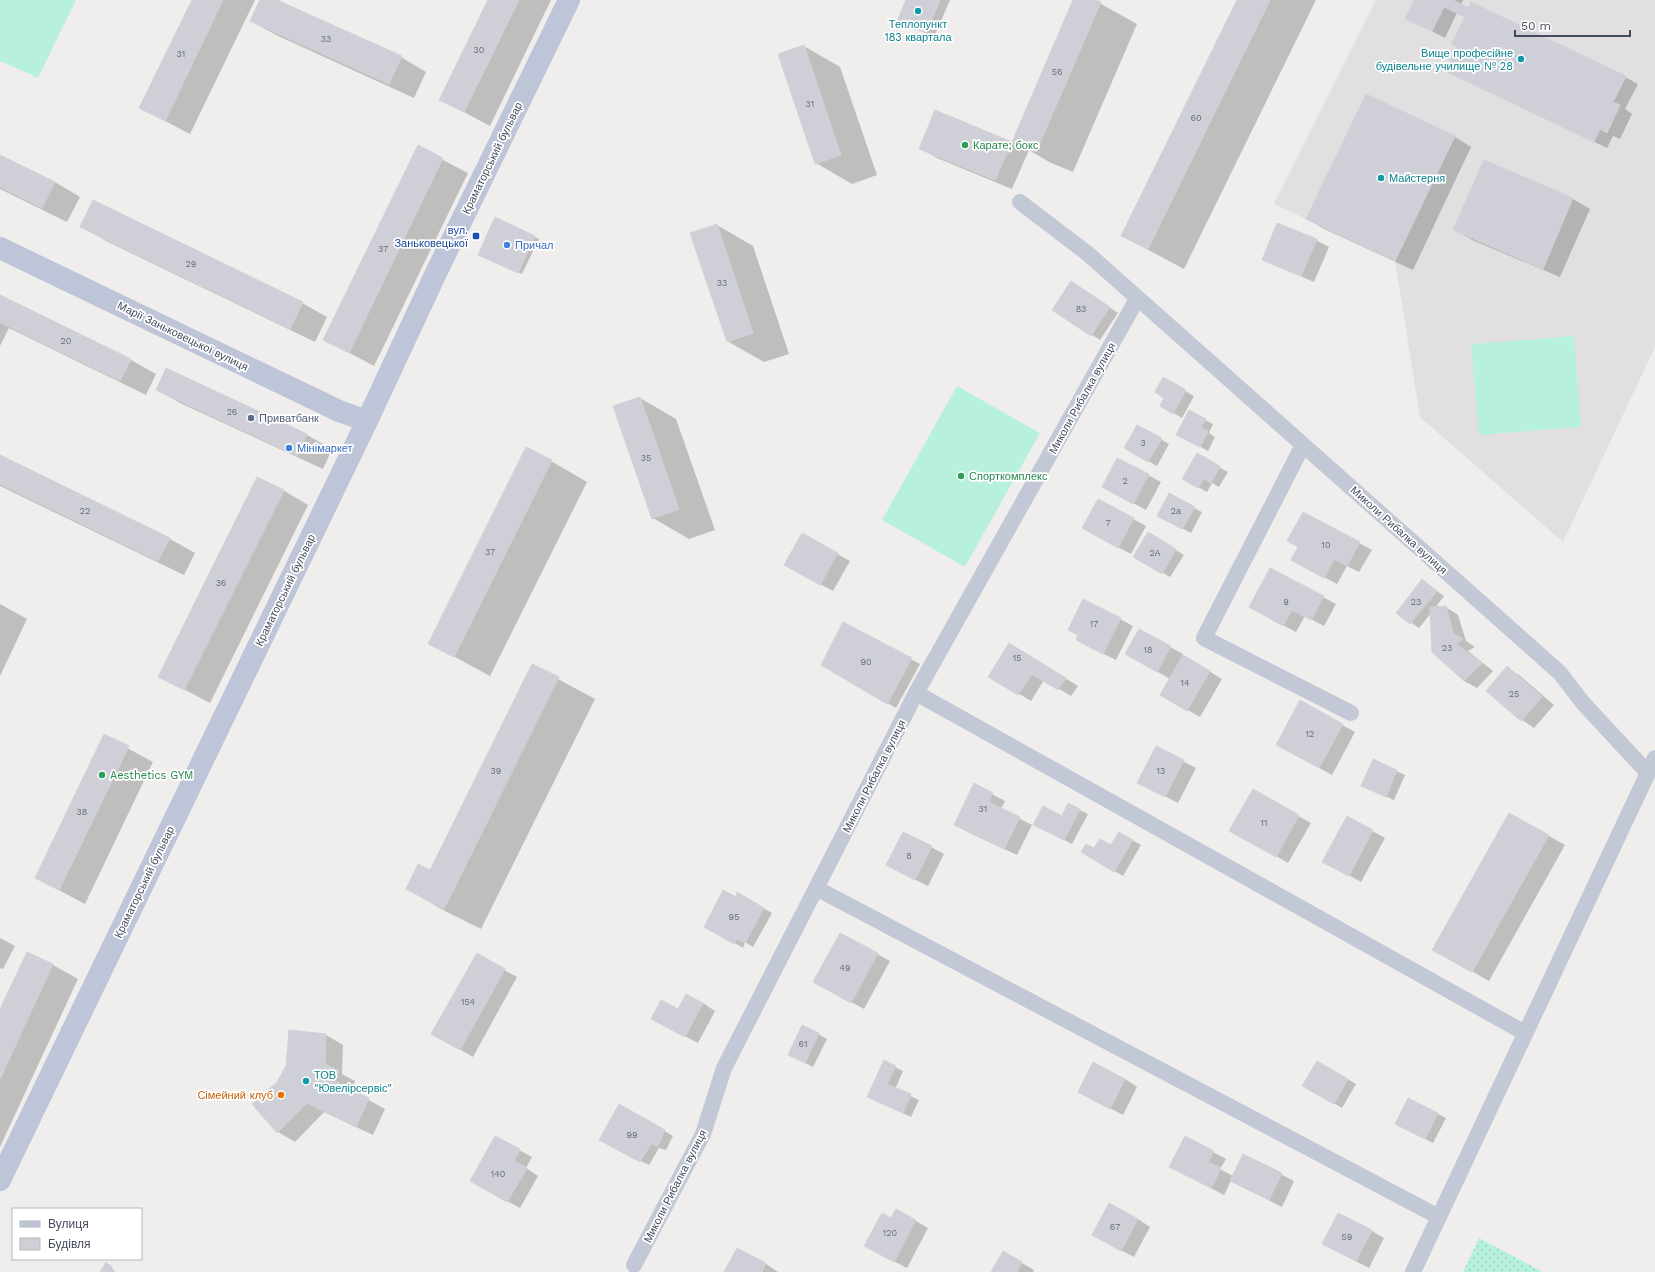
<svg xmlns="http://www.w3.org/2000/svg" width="1655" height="1272" font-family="'Work Sans',sans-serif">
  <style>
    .education { fill: #e1dfdf }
    .grass { fill: url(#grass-dots) }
    .pitch { fill: #b8f1db }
    .shadow { fill: #0003 }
    .building { fill: #cfcfd8; stroke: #d1d1d9 }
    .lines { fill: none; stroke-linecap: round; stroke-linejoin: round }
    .street { stroke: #c2c8d6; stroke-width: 16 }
    .secondary { stroke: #bec5d8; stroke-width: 22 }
    .culture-dot { fill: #0f9aa8; stroke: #fff; stroke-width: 1.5 }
    .leisure-dot { fill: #2e9e5b; stroke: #fff; stroke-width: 1.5 }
    .transit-dot { fill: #1a4fb4; stroke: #fff; stroke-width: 1.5 }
    .shop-dot { fill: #3f7fe0; stroke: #fff; stroke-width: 1.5 }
    .service-dot { fill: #5c6f8a; stroke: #fff; stroke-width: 1.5 }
    .food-dot { fill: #e8710a; stroke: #fff; stroke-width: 1.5 }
    .labels { text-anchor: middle; stroke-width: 3.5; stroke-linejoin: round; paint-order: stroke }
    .number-label { font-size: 9px; fill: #676c7b }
    .culture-label { font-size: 11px; fill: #0d838f; stroke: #fff; text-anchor: start }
    .leisure-label { font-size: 11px; fill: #27864d; stroke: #fff; text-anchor: start }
    .street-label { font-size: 11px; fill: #444b5c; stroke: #fff }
    .transit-label { font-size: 11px; fill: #164399; stroke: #fff; text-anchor: end }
    .shop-label { font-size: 11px; fill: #366cbe; stroke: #fff; text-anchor: start }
    .service-label { font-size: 11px; fill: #4e5e75; stroke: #fff; text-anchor: start }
    .food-label { font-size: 11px; fill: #c56008; stroke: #fff; text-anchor: end }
  </style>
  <defs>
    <pattern id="grass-dots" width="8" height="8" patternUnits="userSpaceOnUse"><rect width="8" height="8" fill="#b8f1db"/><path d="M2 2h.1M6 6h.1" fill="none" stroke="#9fd0be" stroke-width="1.8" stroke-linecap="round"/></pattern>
  </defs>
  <rect width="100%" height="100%" fill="#f0eeed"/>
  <path class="education" d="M1376 0H1655V347L1563 542 1420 417 1395 261 1274 204Z"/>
  <path class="grass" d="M1479 1238 1543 1272H1463Z"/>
  <path class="pitch" d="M0 0H76L38 78 0 61Z
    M1574 336 1581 427 1479 435 1471 344Z
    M957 386 1040 433 965 567 882 520Z"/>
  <path class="shadow" d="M193 0H255L190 134 140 108Z
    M261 0H274L401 57 426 72 414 98 276 35 251 21Z
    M490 0H551L490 126 441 100Z
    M907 0H950L934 37 899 21Z
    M1074 0H1094L1137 24 1073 172 1049 162 1029 150 1012 189 937 158 920 148 936 111 1013 143Z
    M1238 0H1316L1184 269 1122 236Z
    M1415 0H1463L1461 5 1625 77 1638 84 1625 109 1632 114 1620 139 1613 136 1607 148 1447 71 1458 47 1465 17 1457 13 1445 38 1406 18Z
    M804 46 840 67 877 175 852 184 816 163Z
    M1366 95 1455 137 1471 147 1413 270 1324 229 1307 219Z
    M418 147 468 173 374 366 325 340Z
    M0 156 55 182 80 197 67 222 0 189Z
    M1485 161 1573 199 1590 209 1560 277 1472 240 1455 230Z
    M496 219 539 239 522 274 483 256Z
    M717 225 753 246 789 354 764 362 727 341Z
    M81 226 302 303 327 317 315 342 106 241Z
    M1316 240 1329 247 1314 282 1276 266 1263 259Z
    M1079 287 1118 313 1100 340 1053 310Z
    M0 297 131 360 156 374 146 395 9 328 0 346Z
    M167 370 307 435 332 449 323 469 182 404 157 390Z
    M1163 379 1194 396 1182 418 1161 406 1166 397Z
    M640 398 676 419 715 530 689 539 653 518Z
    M1205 420 1213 424 1209 433 1215 437 1208 451 1186 439Z
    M1138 426 1169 444 1157 466 1125 448Z
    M1197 455 1228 472 1219 487 1212 483 1207 492 1184 479Z
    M0 456 170 539 195 553 184 575 0 486Z
    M551 461 587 482 490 676 429 643Z
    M1148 475 1161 482 1146 510 1116 494Z
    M283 490 308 505 210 703 159 676Z
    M1098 500 1146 526 1131 554 1095 535Z
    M1194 508 1202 512 1191 533 1166 520Z
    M1148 534 1184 555 1170 577 1135 556Z
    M802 535 850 561 833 591 785 565Z
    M1359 543 1372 550 1359 572 1347 566 1337 584 1305 567Z
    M1270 569 1336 604 1324 626 1305 616 1296 632 1262 614Z
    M1422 581 1444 596 1435 608 1446 607 1458 615 1466 641 1475 647 1468 651 1493 671 1477 688 1464 681 1433 651 1431 613 1419 628 1397 613Z
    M0 604 27 619 0 676Z
    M1120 619 1133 626 1116 660 1089 647Z
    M843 624 920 664 896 708 822 665Z
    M1170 647 1183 654 1182 655 1222 679 1200 717 1161 695 1170 679 1139 661Z
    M1022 651 1078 686 1071 696 1044 680 1031 701 989 676Z
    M532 665 595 699 481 929 443 910 407 889 430 871Z
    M1507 668 1519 675 1554 705 1534 728 1522 720 1487 691Z
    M1300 702 1355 732 1332 775 1289 751Z
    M105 736 153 762 85 904 36 878Z
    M1156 747 1196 768 1178 803 1151 789Z
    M1374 761 1405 775 1394 800 1363 786Z
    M975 785 1005 801 1001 809 1032 825 1017 855 968 832Z
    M1253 791 1311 823 1288 863 1231 830Z
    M1080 810 1088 814 1072 844 1042 829Z
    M1510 814 1565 845 1489 981 1450 959Z
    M1372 831 1385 838 1361 882 1336 868Z
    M904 833 944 854 928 886 900 872Z
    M1119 833 1141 845 1123 876 1083 852 1111 846Z
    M738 894 772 913 753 947 745 942 743 948 706 926 736 898Z
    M840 934 890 961 864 1009 827 989Z
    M0 938 15 946 3 969 0 968Z
    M27 953 53 965 78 979 0 1147V1011Z
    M477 955 517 977 473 1057 433 1034Z
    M703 1003 715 1011 698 1043 665 1026 679 1011Z
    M803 1026 827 1039 813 1067 797 1059Z
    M290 1031 326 1035 343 1045 342 1074 355 1081 352 1091 385 1109 373 1135 324 1112 295 1142 278 1132 254 1104 277 1082 287 1066Z
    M1317 1062 1356 1084 1342 1108 1303 1085Z
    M895 1067 903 1071 895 1089 919 1100 911 1117 877 1101Z
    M1125 1079 1137 1087 1123 1115 1079 1092Z
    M619 1105 673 1136 666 1150 659 1148 649 1165 608 1144Z
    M1438 1114 1446 1118 1433 1143 1405 1129Z
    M495 1137 532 1157 526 1168 538 1176 520 1208 471 1181Z
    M1213 1152 1226 1159 1220 1169 1233 1176 1244 1155 1294 1181 1282 1207 1231 1181 1224 1195 1171 1167Z
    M897 1210 928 1228 907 1268 878 1253Z
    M1138 1219 1150 1227 1134 1257 1105 1242Z
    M1372 1231 1384 1238 1369 1268 1336 1251Z
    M737 1249 766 1264 778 1272H725Z
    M1003 1252 1034 1270 1033 1272H992Z
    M106 1263 110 1265 115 1272H101Z"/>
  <path class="building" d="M192 0H223L165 121 139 108Z
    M260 0H277L402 56 389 84 250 21Z
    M488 0H519L464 112 439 100Z
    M906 0H940L926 33 897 21Z
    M1073 0H1096L1101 2 1036 152 1012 142Z
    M1237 0H1270L1148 249 1121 236Z
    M1414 0H1453L1469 8 1471 2 1626 76 1613 102 1620 105 1607 133 1600 129 1594 142 1445 71 1457 47 1451 44 1465 17 1444 7 1432 31 1405 19Z
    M804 45 841 155 815 164 778 54Z
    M1366 94 1455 136 1395 261 1306 219Z
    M935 110 1012 142 995 180 919 149Z
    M418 145 443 158 349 353 323 340Z
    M0 155 55 182 42 208 0 187Z
    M1484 160 1573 198 1543 269 1453 230Z
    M93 200 303 302 290 329 80 227Z
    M495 217 535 236 518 273 478 255Z
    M1277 223 1317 239 1301 276 1262 260Z
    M717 224 753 333 727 342 690 233Z
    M1071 281 1110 307 1091 336 1052 310Z
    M0 295 131 359 120 381 0 322Z
    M166 368 307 434 297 456 156 390Z
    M1163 377 1186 390 1173 414 1160 406 1164 398 1155 392Z
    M640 397 679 509 652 519 613 406Z
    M1189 410 1206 419 1201 428 1208 431 1200 447 1176 435Z
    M1137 425 1162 438 1148 462 1124 448Z
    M526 447 552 460 454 657 428 644Z
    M1197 453 1220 466 1211 483 1204 479 1198 488 1182 479Z
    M0 455 170 538 158 561 0 484Z
    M1117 458 1149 474 1133 504 1102 487Z
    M257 477 284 490 184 690 158 677Z
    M1169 493 1195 507 1182 529 1157 516Z
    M1098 499 1134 518 1118 548 1082 528Z
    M1303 512 1360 542 1347 566 1334 559 1324 578 1291 560 1298 547 1287 541Z
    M1148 532 1176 549 1162 574 1133 557Z
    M802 533 838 553 820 585 784 565Z
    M1270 568 1324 596 1311 620 1292 610 1283 626 1249 607Z
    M1422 579 1437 591 1410 624 1396 613Z
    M1083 599 1121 618 1103 654 1076 640 1078 635 1068 630Z
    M1446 606 1453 633 1463 639 1456 644 1482 663 1464 681 1432 652 1430 607Z
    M843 622 912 658 887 704 821 665Z
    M1139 629 1171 646 1157 672 1125 654Z
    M1009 643 1066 678 1058 690 1032 674 1018 695 988 677Z
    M1183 655 1210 671 1187 711 1160 695Z
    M532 664 559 677 444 909 406 889 418 864 430 870Z
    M1507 666 1542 697 1521 721 1486 691Z
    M1300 700 1343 724 1319 768 1276 745Z
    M104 734 129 746 59 890 35 878Z
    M1156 746 1184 760 1165 797 1137 783Z
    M1373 759 1397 770 1386 797 1361 786Z
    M974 783 993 793 989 802 1020 817 1004 849 954 825Z
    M1253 789 1299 815 1276 857 1229 831Z
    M1068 803 1080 809 1064 840 1033 825 1043 806 1062 816Z
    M1509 813 1549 835 1472 972 1432 950Z
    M1347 816 1373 830 1349 876 1322 862Z
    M903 832 932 846 915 880 886 865Z
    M1119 832 1133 840 1114 872 1081 852 1086 844 1094 848 1100 839 1111 845Z
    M723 890 736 897 737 892 764 908 745 943 737 939 734 944 704 927Z
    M840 933 878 953 851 1003 813 982Z
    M27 952 53 964 0 1079V1009Z
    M477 953 505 969 460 1050 431 1034Z
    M686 994 703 1003 685 1037 651 1019 661 1000 678 1009Z
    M802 1025 819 1033 805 1063 788 1055Z
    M289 1030 326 1034 325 1064 339 1071 335 1081 369 1098 356 1127 307 1103 277 1133 252 1104 277 1082 286 1066Z
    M884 1060 896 1066 887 1084 911 1094 903 1113 867 1097Z
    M1317 1061 1348 1079 1334 1104 1302 1086Z
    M1093 1062 1125 1079 1110 1109 1078 1092Z
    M1408 1098 1438 1113 1425 1139 1395 1124Z
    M619 1104 665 1130 658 1146 651 1144 640 1162 599 1140Z
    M495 1136 520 1149 514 1161 527 1168 507 1202 470 1181Z
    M1185 1136 1214 1151 1208 1162 1221 1168 1211 1188 1169 1167Z
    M1243 1154 1282 1173 1269 1200 1230 1181Z
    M1109 1203 1138 1219 1121 1251 1092 1235Z
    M896 1209 916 1220 894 1262 864 1246 882 1213 891 1218Z
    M1338 1213 1372 1230 1356 1261 1322 1244Z
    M737 1248 766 1263 762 1272H724Z
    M1003 1251 1022 1262 1017 1272H991Z
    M106 1262 114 1272H100Z"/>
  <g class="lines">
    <path class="street" d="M1020 202 1087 253 1560 673 1583 703 1648 773
      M1303 445 1204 638 1351 713
      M916 693 1525 1033
      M816 888 1439 1217
      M634 1265 703 1134 724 1068 916 693 1137 299
      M1413 1272 1655 758"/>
    <path class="secondary" d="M0 248 339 411 367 421
      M0 1180 367 421 436 273 569 0"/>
  </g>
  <g class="culture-dot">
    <circle cx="918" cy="11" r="4"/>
    <circle cx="1521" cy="59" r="4"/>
    <circle cx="1381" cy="178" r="4"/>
    <circle cx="306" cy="1081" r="4"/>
  </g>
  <g class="leisure-dot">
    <circle cx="965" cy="145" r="4"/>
    <circle cx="961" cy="476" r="4"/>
    <circle cx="102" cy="775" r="4"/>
  </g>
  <rect class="transit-dot" x="472" y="232" width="8" height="8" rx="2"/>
  <g class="shop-dot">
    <circle cx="507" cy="245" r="4"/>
    <circle cx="289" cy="448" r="4"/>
  </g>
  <circle class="service-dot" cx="251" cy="418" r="4"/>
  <circle class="food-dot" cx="281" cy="1095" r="4"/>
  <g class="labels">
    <g class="number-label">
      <text x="326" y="42">33</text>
      <text x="479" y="53">30</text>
      <text x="181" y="57">31</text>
      <text x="1057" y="75">56</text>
      <text x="810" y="107">31</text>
      <text x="1196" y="121">60</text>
      <text x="383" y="252">37</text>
      <text x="191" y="267">29</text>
      <text x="722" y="286">33</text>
      <text x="1081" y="312">83</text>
      <text x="66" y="344">20</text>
      <text x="232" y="415">26</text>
      <text x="1143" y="446">3</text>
      <text x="646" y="461">35</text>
      <text x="1125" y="484">2</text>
      <text x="85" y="514">22</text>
      <text x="1176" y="514">2а</text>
      <text x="1108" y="526">7</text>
      <text x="1326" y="548">10</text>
      <text x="490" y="555">37</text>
      <text x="1155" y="556">2А</text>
      <text x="221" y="586">36</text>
      <text x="1286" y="605">9</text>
      <text x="1416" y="605">23</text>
      <text x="1094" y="627">17</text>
      <text x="1447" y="651">23</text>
      <text x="1148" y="653">18</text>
      <text x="1017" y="661">15</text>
      <text x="866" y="665">90</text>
      <text x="1185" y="686">14</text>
      <text x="1514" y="697">25</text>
      <text x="1310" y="737">12</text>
      <text x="496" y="774">39</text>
      <text x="1161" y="774">13</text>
      <text x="983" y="812">31</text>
      <text x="82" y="815">38</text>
      <text x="1264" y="826">11</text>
      <text x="909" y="859">8</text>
      <text x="734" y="920">95</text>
      <text x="845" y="971">49</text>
      <text x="468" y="1005">154</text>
      <text x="803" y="1047">61</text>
      <text x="632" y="1138">99</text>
      <text x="498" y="1177">140</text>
      <text x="1115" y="1230">67</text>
      <text x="890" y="1236">120</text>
      <text x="1347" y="1240">59</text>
    </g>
    <g class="culture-label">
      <text x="918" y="28" text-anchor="middle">Теплопункт<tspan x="918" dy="13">183 квартала</tspan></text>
      <text x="1513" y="57" text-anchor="end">Вище професійне<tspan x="1513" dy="13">будівельне училище № 28</tspan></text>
      <text x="1389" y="182">Майстерня</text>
      <text x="314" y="1079">ТОВ<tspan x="314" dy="13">"Ювелірсервіс"</tspan></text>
    </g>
    <g class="leisure-label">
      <text x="973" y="149">Карате; бокс</text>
      <text x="969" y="480">Спорткомплекс</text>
      <text x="110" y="779">Aesthetics GYM</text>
    </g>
    <g class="street-label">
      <text transform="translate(492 158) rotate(-64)" y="4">Краматорський бульвар</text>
      <text transform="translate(183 336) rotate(26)" y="4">Марії Заньковецької вулиця</text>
      <text transform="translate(1082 398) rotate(-61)" y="4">Миколи Рибалка вулиця</text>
      <text transform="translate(1399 530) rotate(42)" y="4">Миколи Рибалка вулиця</text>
      <text transform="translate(285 590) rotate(-64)" y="4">Краматорський бульвар</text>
      <text transform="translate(874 776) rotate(-63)" y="4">Миколи Рибалка вулиця</text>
      <text transform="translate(144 882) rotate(-64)" y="4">Краматорський бульвар</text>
      <text transform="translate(675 1186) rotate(-63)" y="4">Миколи Рибалка вулиця</text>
    </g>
    <g class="transit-label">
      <text x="468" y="234">вул.<tspan x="468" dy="13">Заньковецької</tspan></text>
    </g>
    <g class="shop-label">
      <text x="515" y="249">Причал</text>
      <text x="297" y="452">Мінімаркет</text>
    </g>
    <g class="service-label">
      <text x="259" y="422">Приватбанк</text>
    </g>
    <g class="food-label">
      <text x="273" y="1099">Сімейний клуб</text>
    </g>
  </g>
  <rect x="12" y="1208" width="130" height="52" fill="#ffffff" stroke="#b4b7be"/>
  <rect x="20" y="1221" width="20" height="6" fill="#bec5d8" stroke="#b4b7be"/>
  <text x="48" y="1228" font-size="12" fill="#444b5c">Вулиця</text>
  <rect x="20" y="1238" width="20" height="12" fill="#cfcfd8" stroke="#b4b7be"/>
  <text x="48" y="1248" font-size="12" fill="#444b5c">Будівля</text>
  <path d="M1515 30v6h115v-6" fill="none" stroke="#444b5c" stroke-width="2"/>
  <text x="1521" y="30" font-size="12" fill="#444b5c" stroke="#ffffff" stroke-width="3" paint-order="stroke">50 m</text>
</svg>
